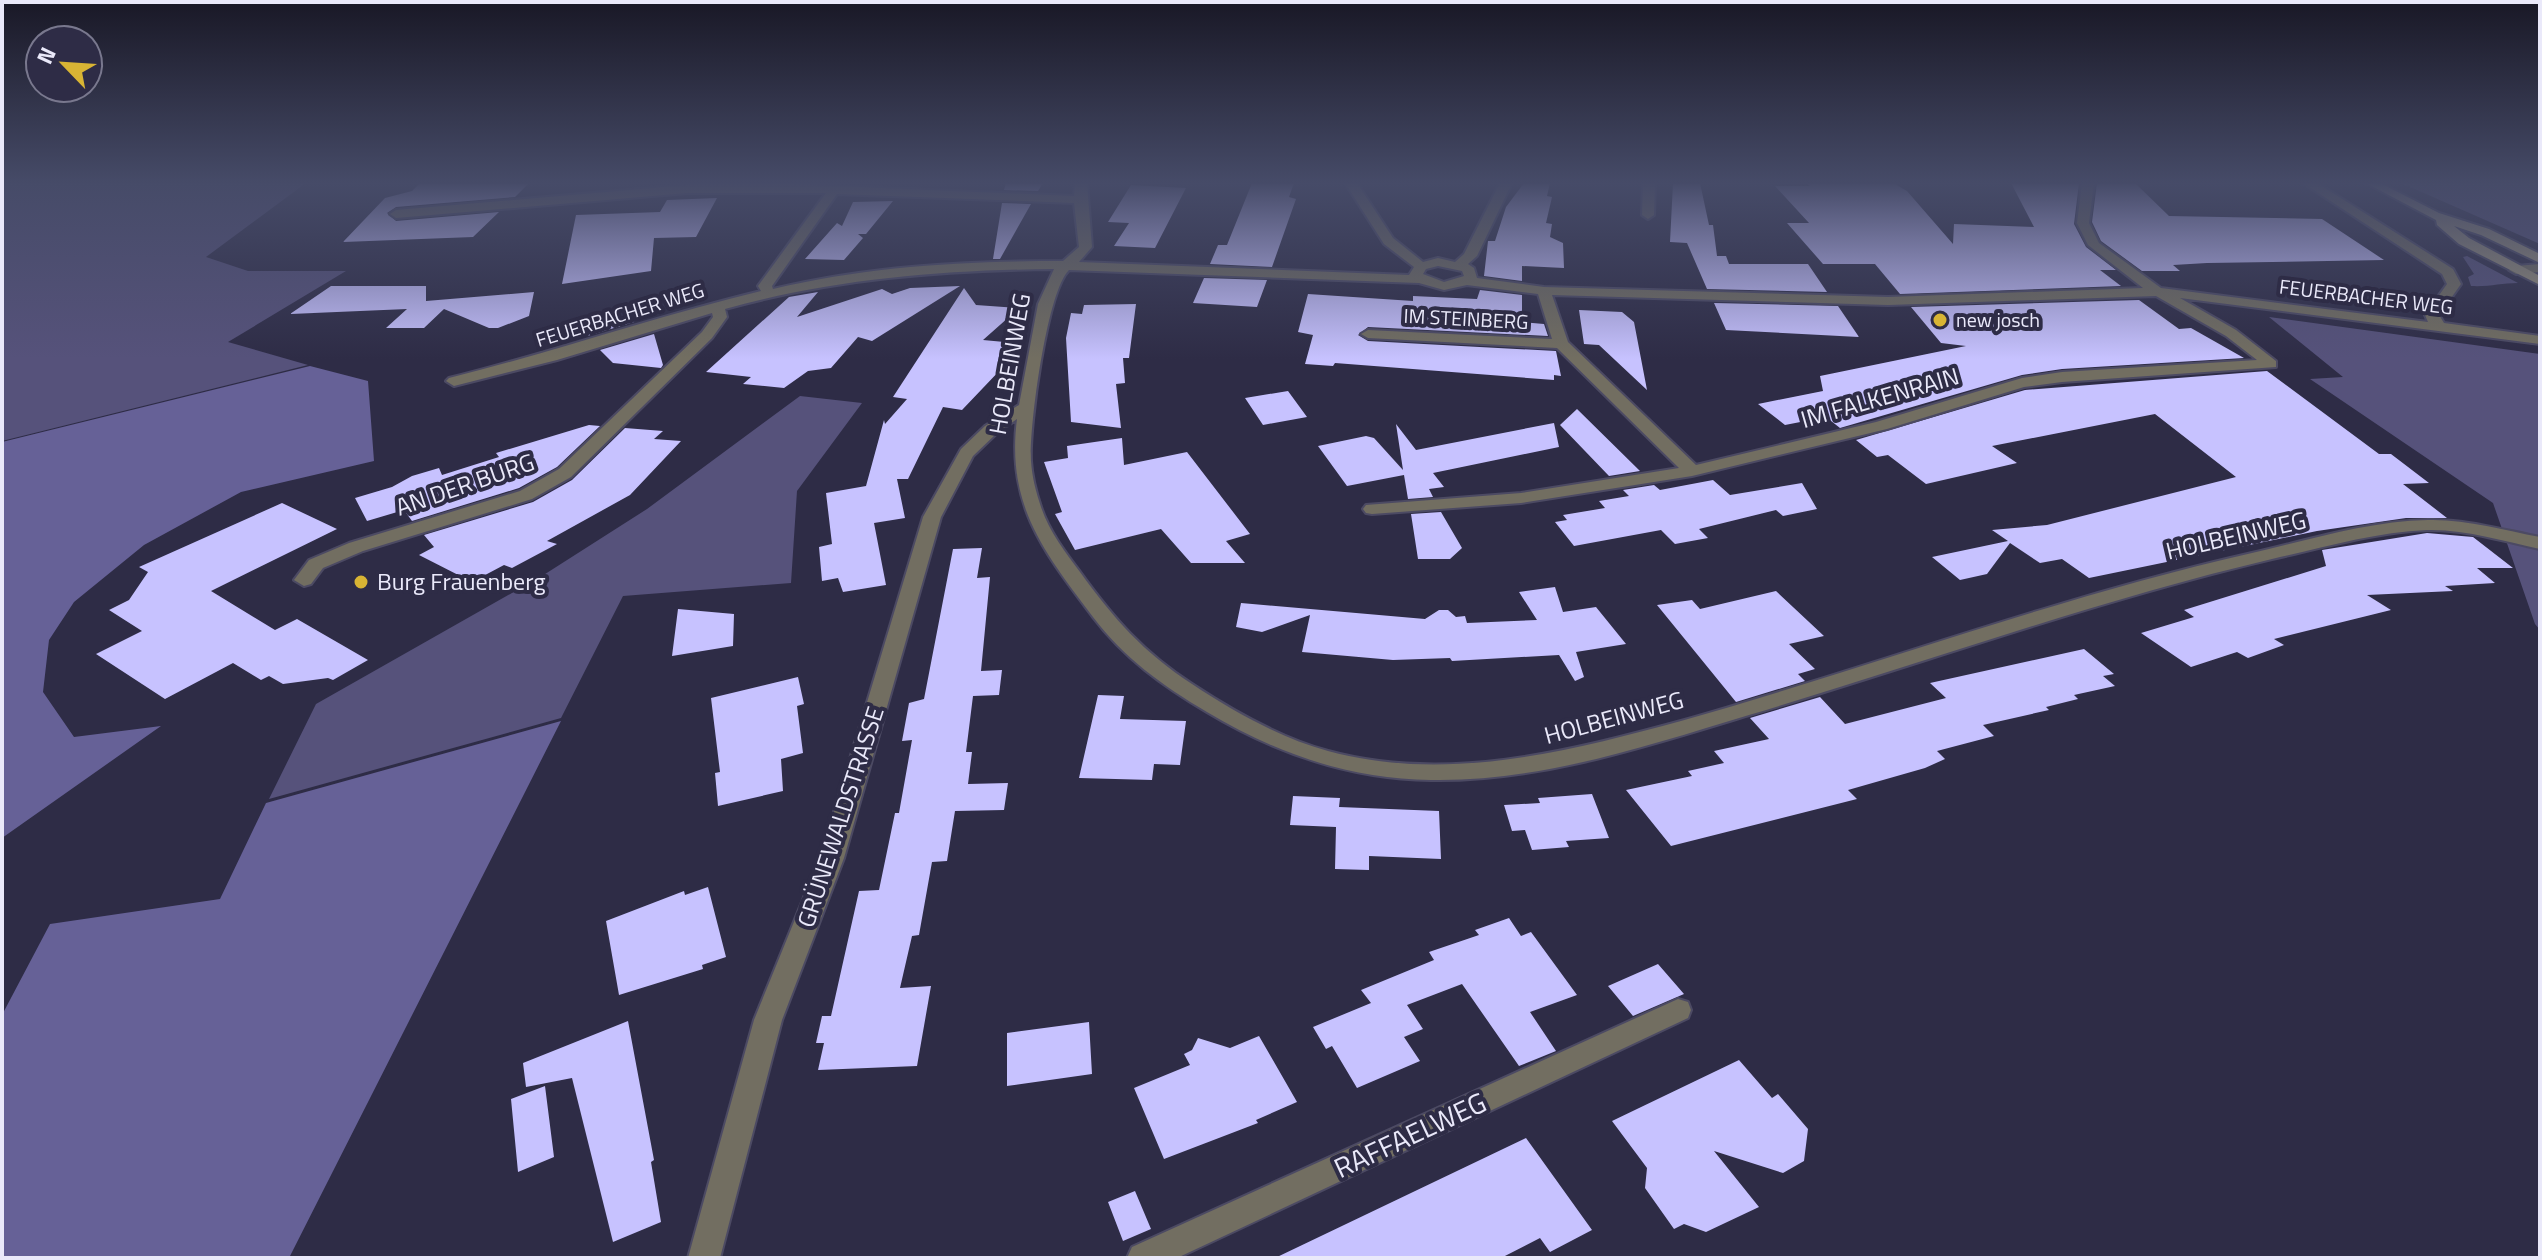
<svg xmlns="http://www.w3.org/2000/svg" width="2542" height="1260" font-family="'Titillium Web',sans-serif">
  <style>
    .green { fill: #56527b }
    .forest { fill: #666197 }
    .building { fill: #c7c2ff }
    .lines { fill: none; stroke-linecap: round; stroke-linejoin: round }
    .minor-casing { stroke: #4c4a63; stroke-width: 4 }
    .secondary-casing { stroke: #4c4a63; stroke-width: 4 }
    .minor { fill: #726e61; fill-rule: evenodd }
    .secondary { fill: #98917c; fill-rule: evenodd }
    .poi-dot { fill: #d8b434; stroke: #2e2c46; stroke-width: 3 }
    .labels { text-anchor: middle; stroke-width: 8; stroke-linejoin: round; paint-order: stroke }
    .far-street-label { font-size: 20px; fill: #eae9fa; stroke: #2e2c46 }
    .far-poi-label { font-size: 20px; fill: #eae9fa; stroke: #2e2c46; text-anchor: start }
    .street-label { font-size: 24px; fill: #eae9fa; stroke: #2e2c46 }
    .poi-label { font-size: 24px; fill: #eae9fa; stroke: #2e2c46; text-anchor: start }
    .near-street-label { font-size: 28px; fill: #eae9fa; stroke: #2e2c46 }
  </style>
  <rect width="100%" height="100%" fill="#2e2c46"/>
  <path class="green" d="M2 183H306L206 257 248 271H346L228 342 308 365 2 441Z
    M2401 183H2540V244Z
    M2467 256 2518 283C2501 283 2489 287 2471 286L2468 277 2474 274 2463 257Z
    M2269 317 2540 354V630L2535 624 2493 503 2310 379 2343 377Z
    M800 396 862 403 797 491 791 583 623 596 561 718 269 799 316 704 542 576 647 509Z"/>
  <path class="forest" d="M310 366 368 381 374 461 241 492 144 545 74 602 49 640 43 692 74 737 161 726 2 838V442Z
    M561 721 289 1258H2V1015L50 924 220 899 266 803Z"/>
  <path class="building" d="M529 183 515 197 396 207 387 213 396 221 499 212 473 237 343 242 385 198 412 191 419 184Z
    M1006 183H1043L1038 191 1004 190Z
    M1252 183H1294L1289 197 1296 199 1272 267 1210 264 1218 245H1227Z
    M1524 183H1550L1547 196 1552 197 1546 223 1552 224 1550 237 1563 243 1564 268 1522 266V281L1484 276 1488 241H1495L1506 207Z
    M1673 183H1700L1709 225H1713L1717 256H1726L1729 264H1808L1827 292 1707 289 1687 243 1670 242Z
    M1806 183H1893L1907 191 1953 244 1954 224 2034 227 2011 183H2079L2074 224 2086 247 2116 270H2100L2121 286 1900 294 1875 264H1823L1787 223H1809L1775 186H1810Z
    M2097 183H2135L2169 216 2322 219 2384 260 2207 263 2173 265 2180 271H2142L2101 241 2092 222Z
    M1131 185 1186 188 1155 248 1114 246 1129 223 1108 222Z
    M717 198 696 237 654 238 651 271 562 284 576 215 660 212 667 200Z
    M893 201 866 234H858L863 238 844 260 805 259 837 223 842 226 853 202Z
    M1002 203 1031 204 1000 259H993Z
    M1204 278 1267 280 1257 307 1193 303Z
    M331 286H426V301L534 292 529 316 498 328H489L444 309 424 328H386L407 309 290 314Z
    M960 286 872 341 858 337 831 368 808 371 784 388 743 384 751 377 706 372 789 297 818 292 797 317 882 289 892 294 910 288Z
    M964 288 976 305 1019 308 983 340 1025 344 962 410 943 407 908 479H897L905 518 874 523 886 585 843 592 838 578 822 581 819 547 832 544 826 493 866 486 884 420 885 424 907 399 893 397Z
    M1480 290 1522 295V322L1544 324 1548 336 1368 327 1358 335 1368 341 1556 351 1561 376 1554 375V380L1335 363 1333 366 1305 364 1313 335 1298 332 1308 294 1413 301V296L1477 299Z
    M2139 300 2179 329 2191 328 2244 358 2062 369 2022 375 1840 428 1826 417 1785 425 1758 404 1823 391 1820 376 1966 346 1941 343 1911 307Z
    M1714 303 1838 306 1859 337 1726 330Z
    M1136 304 1129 358H1123L1125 383 1116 384 1121 428 1071 422 1066 338 1071 313 1082 314 1084 305Z
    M1579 310 1622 312 1634 322 1647 390 1599 345 1584 344Z
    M625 318 634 322 587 336 580 330Z
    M654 334 663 365 661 368 613 363 600 350Z
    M2267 371 2379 454H2391L2429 483 2403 484 2447 518H2406L2317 531 2089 578 2062 559 2040 563 2010 543 1987 574 1960 580 1932 557 2008 541 1992 530 2047 525 2236 477 2155 414 1992 446 2017 463 1926 484 1888 455 1877 457 1856 440 2025 390Z
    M1288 391 1307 417 1263 425 1245 398Z
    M1577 409 1640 471 1609 476 1560 425Z
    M1554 423 1559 447 1433 473 1444 487 1429 489 1433 497 1408 499 1404 475 1347 486 1318 446 1366 436 1374 438 1403 470 1396 424 1416 450Z
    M589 425 600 426 557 467 519 488 412 521 404 510 367 521 355 498 392 487 412 476 439 468 442 475 499 457 496 453Z
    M625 428 663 431 654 439 681 441 630 495 547 541 557 544 512 568 504 565 472 582 419 555 434 547 424 535 533 502 572 480Z
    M1122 438 1124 465 1187 452 1250 534 1226 541 1245 563H1191L1161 529 1075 550 1055 514 1062 512 1044 462 1068 458 1067 446Z
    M1713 480 1730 495 1802 483 1817 509 1783 516 1776 510 1699 529 1708 538 1675 544 1661 530 1574 546 1555 522 1567 520 1563 515 1605 508 1599 501 1629 496 1623 490 1654 485 1660 490Z
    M282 503 337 529 211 591 275 630 297 619 368 660 333 680 328 678 283 684 269 676 261 680 233 663 165 699 96 654 142 631 109 610 129 600 148 572 139 567Z
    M1441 512 1462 548 1450 559H1418L1411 514Z
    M2427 533 2473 537 2513 568H2477L2495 583 2445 586 2453 591 2367 595 2391 610 2274 639 2284 645 2248 658 2237 652 2191 667 2141 633 2194 617 2184 610 2326 566 2322 550Z
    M982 548 977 578 990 577 981 671 1002 670 999 695 973 696 966 752H972L968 784 1008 783 1004 810 955 811 947 861 932 862 919 935 912 936 900 988 931 986 917 1066 818 1070 824 1043H816L822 1016H831L859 891 879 890 895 813H899L912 740 902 741 909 703 924 699 953 549Z
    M1555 587 1563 612 1596 607 1626 644 1576 652 1584 677 1575 681 1559 655 1452 661 1450 658 1393 660 1302 652 1310 615 1262 632 1236 627 1241 603 1425 619 1439 610H1448L1456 617 1465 616 1467 623 1537 620 1519 592Z
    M1776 591 1824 636 1789 644 1815 669 1798 674 1805 681 1736 702 1657 605 1692 600 1700 609Z
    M678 609 734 614 733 646 672 656Z
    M2084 649 2114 674 2103 676 2115 686 2074 695 2078 699 2046 707 2049 710 1983 725 1994 736 1937 751 1945 759 1925 768 1848 790 1857 799 1671 846 1626 790 1692 776 1688 771 1724 763 1714 751 1769 739 1750 718 1820 697 1845 724 1946 698 1930 683Z
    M798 677 804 704 797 706 803 753 781 759 783 791 718 806 715 773 720 772 711 698Z
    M1098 695 1124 696 1120 719 1186 721 1180 765 1154 764 1152 780 1079 778Z
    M1592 794 1609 838 1566 841 1569 847 1532 850 1525 830 1512 831 1504 805 1540 803 1538 798Z
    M1293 796 1340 798 1339 807 1439 811 1441 859 1369 856V870L1335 869 1336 827 1290 825Z
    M708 887 726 957 702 965 703 969 619 995 606 921 684 891 685 895Z
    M1509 918 1521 936 1531 932 1577 995 1530 1012 1556 1051 1519 1066 1462 984 1407 1005 1423 1029 1404 1037 1420 1061 1357 1088 1332 1046 1326 1049 1313 1027 1371 1003 1361 990 1434 960 1429 952 1479 935 1475 930Z
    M1658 964 1684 994 1633 1016 1608 986Z
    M628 1021 654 1160 651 1162 661 1222 613 1242 572 1078 526 1087 523 1063Z
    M1089 1022 1092 1074 1007 1086V1033Z
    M1259 1036 1297 1102 1256 1120 1258 1123 1164 1159 1134 1088 1190 1065 1184 1054 1192 1050 1198 1038 1230 1048Z
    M1739 1060 1772 1098 1778 1094 1808 1129 1804 1161 1783 1173 1714 1151 1759 1207 1706 1232 1684 1224 1674 1229 1645 1188 1647 1168 1612 1121Z
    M545 1086 554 1157 518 1172 511 1099Z
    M1526 1138 1592 1230 1550 1252 1540 1238 1501 1258H1275Z
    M1135 1191 1151 1229 1123 1241 1108 1202Z"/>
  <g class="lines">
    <defs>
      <path id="minor" d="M1075 183H1087L1092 247 1079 262 1409 275 1414 267 1384 244 1345 183H1357L1393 238 1423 262 1438 258 1455 262 1464 254 1500 183H1512L1477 256 1468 264 1474 268 1477 278 1544 287 1888 297 2143 288 2088 245 2077 223 2082 183H2094L2089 223 2099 243 2161 288 2428 322 2425 315 2447 284 2442 274 2303 183H2317L2453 269 2461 284 2439 315 2444 323 2540 336V344L2180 298 2236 330 2276 361V367L2062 382 2024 387 1887 429 1692 476 1521 503 1372 514 1366 513 1363 509 1366 505 1521 493 1679 468 1557 348 1368 338 1361 334 1368 330 1552 339 1538 294 1467 285 1444 290 1419 283 1069 270C1047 291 1029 427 1031 461 1032 477 1036 492 1041 507 1049 531 1065 552 1080 572 1114 619 1143 652 1192 684 1233 711 1280 738 1328 751 1445 783 1567 752 1681 721 1872 667 2058 597 2252 553 2309 540 2369 521 2428 520 2466 519 2503 530 2540 537V549C2503 541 2465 529 2427 530 2375 532 2322 548 2272 559 2094 601 1924 663 1749 715 1647 746 1539 782 1431 780 1350 779 1277 754 1207 712 1163 686 1124 658 1093 617 1044 552 1006 505 1017 419L997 433 973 456 941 517 844 858 782 1020 720 1258H688L754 1020 820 858 923 517 961 449 985 426 1019 405 1038 304 1054 269C942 270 833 279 725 309L727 317 712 338 571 477 532 499 363 551 323 568 311 584 304 586 294 580 309 560 349 543 520 491 559 469 702 332 713 317 712 313 557 360 454 386 446 381 449 378C554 352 657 316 761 291L758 286 826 193H687L396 218 390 214 396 210 687 185 787 184 1074 196ZM837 194 1074 203 1079 247 1063 261C966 261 868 266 773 289L772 286ZM1438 266 1462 271 1464 276 1444 282 1423 274 1426 269ZM1552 295 1888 305 2156 296 2226 336 2257 360 2062 372 2022 378 1876 422 1696 465 1568 342Z
        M1643 183H1655L1654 215 1648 219 1642 215Z
        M2540 264V272L2516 274 2509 270 2516 266Z
        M1678 999 1688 1002 1691 1010 1688 1018 1177 1258H1127L1132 1247Z"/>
      <path id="secondary" d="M2366 183H2380L2439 213 2489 229 2540 254V263L2481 235 2454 226 2469 238 2540 276V285L2459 244 2437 225 2436 220Z"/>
    </defs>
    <use href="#minor" class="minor-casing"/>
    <use href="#secondary" class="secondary-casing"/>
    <use href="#minor" class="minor"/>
    <use href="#secondary" class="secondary"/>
  </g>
  <linearGradient id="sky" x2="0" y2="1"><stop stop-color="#191826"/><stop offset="0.51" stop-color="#464b68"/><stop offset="1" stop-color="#464b68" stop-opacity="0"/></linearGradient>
  <rect width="2542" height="359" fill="url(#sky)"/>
  <g class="poi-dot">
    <circle cx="1940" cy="320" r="8"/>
    <circle cx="361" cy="582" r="8"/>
  </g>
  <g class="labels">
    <g class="far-street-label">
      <text transform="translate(2366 297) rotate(7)" y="7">FEUERBACHER WEG</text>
      <text transform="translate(620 315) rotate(-17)" y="7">FEUERBACHER WEG</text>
      <text transform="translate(1466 319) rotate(3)" y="7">IM STEINBERG</text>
    </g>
    <g class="far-poi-label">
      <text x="1956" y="327">new josch</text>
    </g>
    <g class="street-label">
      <text transform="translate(1010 364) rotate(-80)" y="8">HOLBEINWEG</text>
      <text transform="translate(1880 398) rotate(-16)" y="8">IM FALKENRAIN</text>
      <text transform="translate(465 485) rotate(-19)" y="8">AN DER BURG</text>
      <text transform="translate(2236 536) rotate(-13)" y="8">HOLBEINWEG</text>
      <text transform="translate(1614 718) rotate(-15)" y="8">HOLBEINWEG</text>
      <text transform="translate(841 817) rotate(-72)" y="8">GRÜNEWALDSTRASSE</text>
    </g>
    <g class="poi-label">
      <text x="377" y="590">Burg Frauenberg</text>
    </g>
    <g class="near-street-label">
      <text transform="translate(1410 1135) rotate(-25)" y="10">RAFFAELWEG</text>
    </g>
  </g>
  <rect width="2542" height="1260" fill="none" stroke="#eae9fa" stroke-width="8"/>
  <g transform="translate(64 64) rotate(295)"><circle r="38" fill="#2e2c46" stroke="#79788e" stroke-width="2"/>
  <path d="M0-6L14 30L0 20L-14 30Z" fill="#d8b434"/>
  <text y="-12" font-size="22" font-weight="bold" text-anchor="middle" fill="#eae9fa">N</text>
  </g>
</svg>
